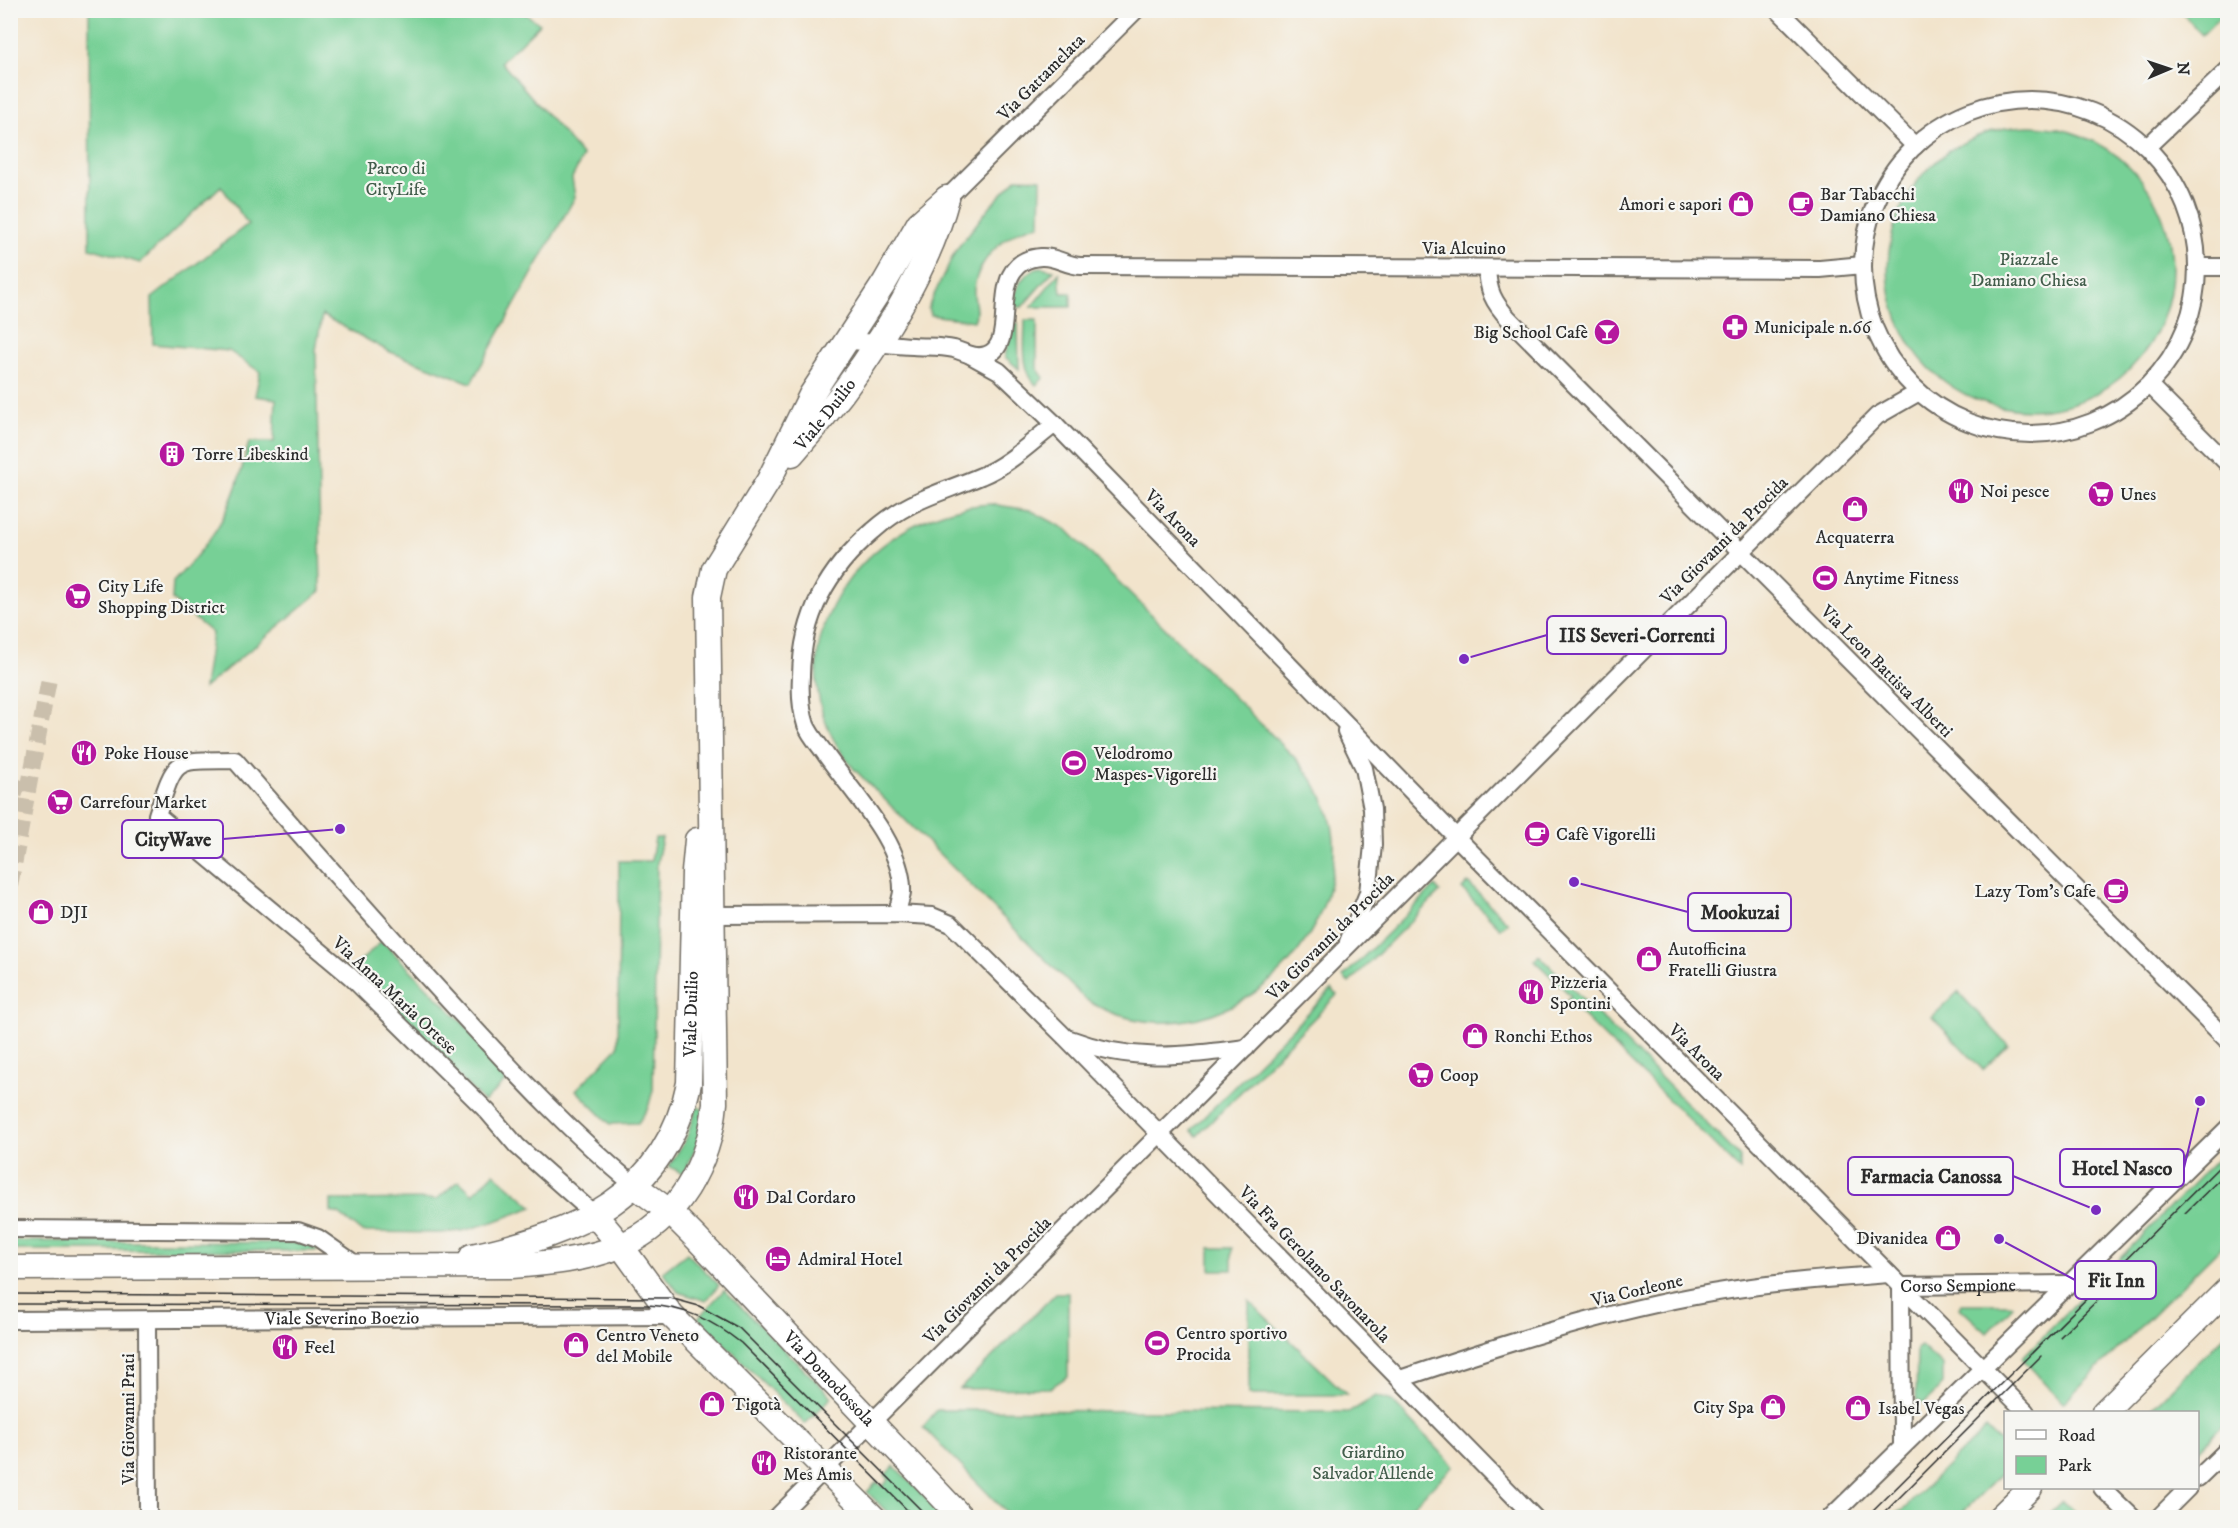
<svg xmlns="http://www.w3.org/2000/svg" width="2238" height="1528" font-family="'IM FELL DW Pica',serif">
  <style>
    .green { fill: #77d096; stroke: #517e60; stroke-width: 1.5 }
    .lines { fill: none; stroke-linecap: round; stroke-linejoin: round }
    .street-tunnel { stroke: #cabfac; stroke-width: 16; stroke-dasharray: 16 8; stroke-linecap: butt }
    .street-casing { stroke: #716c63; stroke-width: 20 }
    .secondary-casing { stroke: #716c63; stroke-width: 27 }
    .street { stroke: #fff; stroke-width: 16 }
    .secondary { stroke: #fff; stroke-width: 24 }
    .tram { stroke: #2b2b2b; stroke-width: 1.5 }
    .labels { text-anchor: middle; stroke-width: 4.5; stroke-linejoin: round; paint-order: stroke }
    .street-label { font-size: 18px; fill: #2b2b2b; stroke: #f6f6f2 }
    .park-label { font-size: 18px; fill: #425d4b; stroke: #f6f6f2 }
    .poi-label { font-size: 18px; fill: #2b2b2b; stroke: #f6f6f2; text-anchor: start }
    .leader { fill: none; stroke: #7b2cbf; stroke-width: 2 }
    .callout-dot { fill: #7b2cbf; stroke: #f6f6f2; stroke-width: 2 }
    .callout { fill: #f6f6f2; stroke: #7b2cbf; stroke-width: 2 }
    .callout-label { font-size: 20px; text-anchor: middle; font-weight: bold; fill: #2b2b2b }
  </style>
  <rect width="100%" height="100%" fill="#f6f6f2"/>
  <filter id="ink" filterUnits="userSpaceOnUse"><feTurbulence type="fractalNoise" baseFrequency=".0167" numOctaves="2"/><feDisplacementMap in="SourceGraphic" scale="12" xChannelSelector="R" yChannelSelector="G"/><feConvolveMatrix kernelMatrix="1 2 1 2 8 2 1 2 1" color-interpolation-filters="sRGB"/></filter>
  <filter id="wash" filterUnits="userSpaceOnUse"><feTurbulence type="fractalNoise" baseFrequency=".008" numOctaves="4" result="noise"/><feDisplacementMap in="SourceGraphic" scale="24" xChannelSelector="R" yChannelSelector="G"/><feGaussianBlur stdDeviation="1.35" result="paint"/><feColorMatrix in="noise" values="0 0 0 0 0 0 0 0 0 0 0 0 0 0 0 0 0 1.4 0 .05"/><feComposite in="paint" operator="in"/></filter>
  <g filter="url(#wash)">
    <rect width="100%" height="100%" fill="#f2e4cc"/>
    <path class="green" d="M2227 10 2202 35 2180 11V10Z
      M89 11H521L540 24 501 62 583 156 572 178 575 197 471 383 388 351 322 315 316 350 321 591 204 688 212 633 172 600 173 582C220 533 233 508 249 442H274L276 399 255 396 260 372 229 351 153 344 152 298 248 224 221 186 140 263 90 248Z
      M1888 268a142 142 0 1 1 284 0a142 142 0 1 1-284 0Z
      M1017 178 1041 179 1040 225C1010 229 978 257 974 289 973 300 979 311 974 321L931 315 928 308 931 301 956 250 992 204Z
      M1040 267 1054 270 1022 307H1013C1014 288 1022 274 1040 267Z
      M1059 273 1061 293H1071V307H1031Z
      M1025 320H1037V368L1044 378 1036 385C1020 368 1025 343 1025 320Z
      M1012 323H1018L1019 369 1005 357Z
      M990 504 1030 510 1066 529 1295 758C1308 773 1320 789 1327 808 1338 836 1335 869 1326 898 1293 997 1178 1058 1085 999L854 769C759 657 859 512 990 504Z
      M655 838H662L657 862 653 1090 648 1108 638 1123 610 1124 576 1090 618 1047 619 861H651Z
      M1468 883 1508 923 1501 929 1462 889Z
      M1435 886 1440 892 1349 983 1343 977Z
      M382 941 513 1074 484 1102 352 969Z
      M1539 955 1740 1157V1170L1567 1000 1571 996 1534 960Z
      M1332 989 1337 995 1197 1136 1191 1130Z
      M1958 992 2008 1045 1983 1070 1932 1017Z
      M697 1107 703 1109 701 1134 684 1175 669 1166 686 1139Z
      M2227 1149V1241L2063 1403 2022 1358Z
      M494 1173 533 1207 493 1222 462 1231 441 1233 362 1232 339 1214 331 1212V1200L437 1199 459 1181 473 1194Z
      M11 1241 312 1243 317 1251 11 1250Z
      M1210 1248H1232V1270H1210Z
      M687 1253 719 1285 706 1301 678 1292 663 1272Z
      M724 1290 832 1397 805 1424 698 1318Z
      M1056 1293H1068V1376L1050 1388 960 1389Z
      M1249 1301 1347 1395H1249Z
      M1962 1304H2010L2013 1306 1987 1333 1960 1308Z
      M2227 1333V1421L2198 1451V1412H2148Z
      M1921 1346 1943 1366V1384L1924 1404 1916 1400 1917 1349Z
      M1376 1396 1392 1401 1454 1466 1400 1517H1011L923 1427 937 1410 1350 1412Z
      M1986 1428 2005 1447V1470L1958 1517H1888L1903 1510Z
      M894 1466 945 1517H892L867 1492 877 1482 882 1487 889 1479 885 1475Z
      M2063 1501 2080 1517H2046Z"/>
  </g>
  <g filter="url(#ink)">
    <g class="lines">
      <path class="street-tunnel" d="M10 784 28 791
        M10 886 50 674"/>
      <defs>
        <g id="street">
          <path d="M1778 10 1915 146"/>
          <circle cx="2030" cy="267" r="167"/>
          <path d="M2147 147 2228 70"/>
          <path d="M947 198 1136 10"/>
          <path d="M2198 267H2228"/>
          <path d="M1487 268C1488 291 1493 302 1509 319L2228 1041"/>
          <path d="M848 341C870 342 891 345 913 346 927 347 941 346 954 349 964 352 975 359 986 355 1023 344 981 261 1041 257 1056 256 1067 266 1081 266L1820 269 1863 265"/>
          <path d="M970 355 999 371 1055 424 1456 837 2026 1412"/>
          <path d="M2149 385 2228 464"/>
          <path d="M1346 731 1364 768 1372 809 1373 845 1368 893 1348 942"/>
          <path d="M897 914C898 907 901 899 902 892 904 845 852 792 826 755 820 746 810 735 806 725 801 710 800 692 801 676 802 616 827 570 873 531 909 499 939 494 981 476 1009 465 1031 442 1055 424"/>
          <path d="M711 915 897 914 932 916 951 924 1066 1038 1535 1518"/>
          <path d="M1070 1039C1133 1063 1181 1056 1246 1048"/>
          <path d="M595 1215 517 1146 487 1111 350 976 157 815C177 755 173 761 235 760 310 846 385 932 463 1016 518 1076 572 1134 635 1186"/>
          <path d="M10 1229 298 1231 318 1238 358 1266"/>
          <path id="s1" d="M1901 1286 2066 1284"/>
          <path d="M1901 1286 1902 1445"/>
          <path id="s2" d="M10 1320 672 1316"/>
          <path d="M147 1321 148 1518"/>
          <path d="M1400 1379C1495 1347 1591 1316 1690 1297 1755 1284 1823 1279 1889 1274"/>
          <path d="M2198 1478 2228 1449"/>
          <path d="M2102 1488 2133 1518"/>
          <path d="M776 1518 1877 416 1919 392"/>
          <path d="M1830 1518 2228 1128"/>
          <path d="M2158 1518 2188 1488"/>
        </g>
        <g id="secondary">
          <path id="s3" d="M792 454C853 386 924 286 947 198"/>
          <path id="s4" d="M635 1186 670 1212 697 1239 962 1518"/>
          <path d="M595 1215 621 1246 672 1316 874 1518"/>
          <path id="s5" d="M472 1256C575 1234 666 1197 689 1083L694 872 697 840"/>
          <path d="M10 1268 511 1266C548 1263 586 1260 620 1246 678 1222 710 1163 715 1103L708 597 714 569 769 480 811 395 885 282 919 223 947 198"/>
          <path d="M2104 1412 2228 1289"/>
          <path d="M1999 1518 2030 1488"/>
        </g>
      </defs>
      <use href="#street" class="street-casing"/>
      <use href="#secondary" class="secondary-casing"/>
      <use href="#street" class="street"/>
      <use href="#secondary" class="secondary"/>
      <path class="tram" d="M2185 1213 2228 1171
        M10 1294 670 1298 699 1306 739 1328 929 1518
        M10 1304 648 1305C685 1307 712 1320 741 1343L915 1518
        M2060 1337 2126 1272
        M1866 1518 2228 1158
        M1879 1518 2041 1356"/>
    </g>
  </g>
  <defs>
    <symbol id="shop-disc" viewBox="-11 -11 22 22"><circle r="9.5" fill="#b5179e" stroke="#f6f6f2"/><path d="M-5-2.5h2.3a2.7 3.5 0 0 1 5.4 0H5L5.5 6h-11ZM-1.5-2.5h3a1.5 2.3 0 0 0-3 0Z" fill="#fff"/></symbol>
    <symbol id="cafe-disc" viewBox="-11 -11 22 22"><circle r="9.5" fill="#b5179e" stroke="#f6f6f2"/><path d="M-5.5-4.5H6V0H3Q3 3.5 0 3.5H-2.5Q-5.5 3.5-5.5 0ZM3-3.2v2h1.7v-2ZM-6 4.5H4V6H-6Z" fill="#fff"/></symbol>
    <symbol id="pharmacy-disc" viewBox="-11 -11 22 22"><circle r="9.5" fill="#b5179e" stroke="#f6f6f2"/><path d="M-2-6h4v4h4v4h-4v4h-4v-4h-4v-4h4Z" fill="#fff"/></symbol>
    <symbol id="bar-disc" viewBox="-11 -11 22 22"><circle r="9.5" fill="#b5179e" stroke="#f6f6f2"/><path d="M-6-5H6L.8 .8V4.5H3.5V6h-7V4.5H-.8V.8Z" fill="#fff"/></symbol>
    <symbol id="building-disc" viewBox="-11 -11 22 22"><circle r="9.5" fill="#b5179e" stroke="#f6f6f2"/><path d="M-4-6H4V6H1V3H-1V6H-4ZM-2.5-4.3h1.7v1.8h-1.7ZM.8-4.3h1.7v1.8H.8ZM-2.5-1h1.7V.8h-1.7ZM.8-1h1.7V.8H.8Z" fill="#fff"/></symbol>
    <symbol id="restaurant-disc" viewBox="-11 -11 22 22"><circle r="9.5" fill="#b5179e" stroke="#f6f6f2"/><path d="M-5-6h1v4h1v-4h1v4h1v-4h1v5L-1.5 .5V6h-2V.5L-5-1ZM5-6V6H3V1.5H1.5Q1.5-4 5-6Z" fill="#fff"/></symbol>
    <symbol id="supermarket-disc" viewBox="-11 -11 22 22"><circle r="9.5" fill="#b5179e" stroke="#f6f6f2"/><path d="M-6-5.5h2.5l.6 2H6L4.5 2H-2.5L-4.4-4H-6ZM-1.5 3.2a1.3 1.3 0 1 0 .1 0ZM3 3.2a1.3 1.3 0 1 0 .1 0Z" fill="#fff"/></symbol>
    <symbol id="stadium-disc" viewBox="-11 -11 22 22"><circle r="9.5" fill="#b5179e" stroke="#f6f6f2"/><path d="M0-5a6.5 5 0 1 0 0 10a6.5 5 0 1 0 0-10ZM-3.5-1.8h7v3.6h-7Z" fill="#fff"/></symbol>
    <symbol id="hotel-disc" viewBox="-11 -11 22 22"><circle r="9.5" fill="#b5179e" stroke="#f6f6f2"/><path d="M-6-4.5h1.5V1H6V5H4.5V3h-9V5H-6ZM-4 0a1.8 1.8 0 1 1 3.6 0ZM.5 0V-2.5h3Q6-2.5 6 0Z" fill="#fff"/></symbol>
  </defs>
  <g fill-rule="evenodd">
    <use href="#shop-disc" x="1726" y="189" width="30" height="30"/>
    <use href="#cafe-disc" x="1786" y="189" width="30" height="30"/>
    <use href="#pharmacy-disc" x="1720" y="312" width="30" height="30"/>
    <use href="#bar-disc" x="1592" y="317" width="30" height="30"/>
    <use href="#building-disc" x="157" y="439" width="30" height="30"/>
    <use href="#restaurant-disc" x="1946" y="476" width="30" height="30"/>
    <use href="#supermarket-disc" x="2086" y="479" width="30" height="30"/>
    <use href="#shop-disc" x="1840" y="494" width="30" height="30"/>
    <use href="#stadium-disc" x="1810" y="563" width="30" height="30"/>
    <use href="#supermarket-disc" x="63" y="581" width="30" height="30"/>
    <use href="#restaurant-disc" x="69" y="738" width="30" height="30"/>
    <use href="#stadium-disc" x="1059" y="748" width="30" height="30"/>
    <use href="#supermarket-disc" x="45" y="787" width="30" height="30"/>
    <use href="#cafe-disc" x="1522" y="819" width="30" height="30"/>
    <use href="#cafe-disc" x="2101" y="876" width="30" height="30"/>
    <use href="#shop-disc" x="26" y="897" width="30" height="30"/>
    <use href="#shop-disc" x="1634" y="944" width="30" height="30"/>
    <use href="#restaurant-disc" x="1516" y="977" width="30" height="30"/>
    <use href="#shop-disc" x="1460" y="1021" width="30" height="30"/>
    <use href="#supermarket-disc" x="1406" y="1060" width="30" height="30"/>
    <use href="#restaurant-disc" x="731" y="1182" width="30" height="30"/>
    <use href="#shop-disc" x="1933" y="1223" width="30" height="30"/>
    <use href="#hotel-disc" x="763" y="1244" width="30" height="30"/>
    <use href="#stadium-disc" x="1142" y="1328" width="30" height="30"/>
    <use href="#shop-disc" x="561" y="1330" width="30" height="30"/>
    <use href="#restaurant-disc" x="270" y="1332" width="30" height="30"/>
    <use href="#shop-disc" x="697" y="1389" width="30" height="30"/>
    <use href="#shop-disc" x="1758" y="1392" width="30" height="30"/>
    <use href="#shop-disc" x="1843" y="1393" width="30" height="30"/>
    <use href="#restaurant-disc" x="749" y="1448" width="30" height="30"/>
  </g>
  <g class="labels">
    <g class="street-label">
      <text transform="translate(1041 77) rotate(-45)" y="6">Via Gattamelata</text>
      <text x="1464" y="254">Via Alcuino</text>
      <text dy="6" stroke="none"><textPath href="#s3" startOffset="52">Viale Duilio</textPath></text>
      <text transform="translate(1173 518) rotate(46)" y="6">Via Arona</text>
      <text transform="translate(1724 540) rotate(-45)" y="6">Via Giovanni da Procida</text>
      <text transform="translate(1887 671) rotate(45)" y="6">Via Leon Battista Alberti</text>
      <text transform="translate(1330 936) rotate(-45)" y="6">Via Giovanni da Procida</text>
      <text transform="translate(395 995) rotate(43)" y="6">Via Anna Maria Ortese</text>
      <text dy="6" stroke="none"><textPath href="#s5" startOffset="366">Viale Duilio</textPath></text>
      <text transform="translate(1697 1052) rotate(45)" y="6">Via Arona</text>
      <text transform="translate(1315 1264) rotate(46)" y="6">Via Fra Gerolamo Savonarola</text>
      <text transform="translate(987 1280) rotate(-45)" y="6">Via Giovanni da Procida</text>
      <text transform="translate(1637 1290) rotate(-13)" y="6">Via Corleone</text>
      <text dy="6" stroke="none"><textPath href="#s1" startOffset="57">Corso Sempione</textPath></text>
      <text dy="6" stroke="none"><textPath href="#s2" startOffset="332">Viale Severino Boezio</textPath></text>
      <text dy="6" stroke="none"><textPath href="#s4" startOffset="274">Via Domodossola</textPath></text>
      <text transform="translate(128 1419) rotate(-90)" y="6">Via Giovanni Prati</text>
    </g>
    <g class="park-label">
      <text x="396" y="174">Parco di<tspan x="396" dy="21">CityLife</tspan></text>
      <text x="2029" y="265">Piazzale<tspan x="2029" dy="21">Damiano Chiesa</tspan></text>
      <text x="1373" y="1458">Giardino<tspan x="1373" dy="21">Salvador Allende</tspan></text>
    </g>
    <g class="poi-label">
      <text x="1820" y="200">Bar Tabacchi<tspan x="1820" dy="21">Damiano Chiesa</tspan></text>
      <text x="1722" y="210" text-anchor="end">Amori e sapori</text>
      <text x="1754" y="333">Municipale n.66</text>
      <text x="1588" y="338" text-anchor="end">Big School Cafè</text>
      <text x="192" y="460">Torre Libeskind</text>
      <text x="1980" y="497">Noi pesce</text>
      <text x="2120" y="500">Unes</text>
      <text x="1855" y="543" text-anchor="middle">Acquaterra</text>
      <text x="1844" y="584">Anytime Fitness</text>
      <text x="98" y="592">City Life<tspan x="98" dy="21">Shopping District</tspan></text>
      <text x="104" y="759">Poke House</text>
      <text x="1094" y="759">Velodromo<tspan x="1094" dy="21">Maspes-Vigorelli</tspan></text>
      <text x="80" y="808">Carrefour Market</text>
      <text x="1556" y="840">Cafè Vigorelli</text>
      <text x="2096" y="897" text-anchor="end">Lazy Tom's Cafe</text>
      <text x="60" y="918">DJI</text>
      <text x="1668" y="955">Autofficina<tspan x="1668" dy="21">Fratelli Giustra</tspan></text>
      <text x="1550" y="988">Pizzeria<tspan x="1550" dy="21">Spontini</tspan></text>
      <text x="1494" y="1042">Ronchi Ethos</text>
      <text x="1440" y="1081">Coop</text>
      <text x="766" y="1203">Dal Cordaro</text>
      <text x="1928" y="1244" text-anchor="end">Divanidea</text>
      <text x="798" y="1265">Admiral Hotel</text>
      <text x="1176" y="1339">Centro sportivo<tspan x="1176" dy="21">Procida</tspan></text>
      <text x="596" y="1341">Centro Veneto<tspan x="596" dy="21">del Mobile</tspan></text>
      <text x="304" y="1353">Feel</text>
      <text x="732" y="1410">Tigotà</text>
      <text x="1754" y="1413" text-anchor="end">City Spa</text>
      <text x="1878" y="1414">Isabel Vegas</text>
      <text x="783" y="1459">Ristorante<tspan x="783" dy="21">Mes Amis</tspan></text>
    </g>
  </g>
  <path class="leader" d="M1464 659L1547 635M340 829L223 839M1574 882L1688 912M2200 1101L2184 1168M2096 1210L2013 1176M1999 1239L2075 1280"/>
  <g class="callout-dot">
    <circle cx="1464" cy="659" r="6"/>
    <circle cx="340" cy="829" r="6"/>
    <circle cx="1574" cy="882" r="6"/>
    <circle cx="2200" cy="1101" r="6"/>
    <circle cx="2096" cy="1210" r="6"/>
    <circle cx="1999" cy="1239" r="6"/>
  </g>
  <g class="callout">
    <rect x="1547" y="616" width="179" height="38" rx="6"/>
    <rect x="122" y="820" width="101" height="38" rx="6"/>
    <rect x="1688" y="893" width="103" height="38" rx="6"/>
    <rect x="2060" y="1149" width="124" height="38" rx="6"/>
    <rect x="1848" y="1157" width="165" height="38" rx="6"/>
    <rect x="2075" y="1261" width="81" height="38" rx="6"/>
  </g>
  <g class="callout-label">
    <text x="1637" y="642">IIS Severi-Correnti</text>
    <text x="173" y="846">CityWave</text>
    <text x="1740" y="919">Mookuzai</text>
    <text x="2122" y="1175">Hotel Nasco</text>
    <text x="1931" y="1183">Farmacia Canossa</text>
    <text x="2116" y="1287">Fit Inn</text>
  </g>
  <rect width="2238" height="1528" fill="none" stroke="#f6f6f2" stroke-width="36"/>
  <rect x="2004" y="1411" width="195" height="78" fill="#f6f6f2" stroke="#a5a5a2" stroke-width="1.5"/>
  <rect x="2016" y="1430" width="30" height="9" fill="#ffffff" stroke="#a5a5a2" stroke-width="1.5"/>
  <text x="2058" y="1441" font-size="18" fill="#2b2b2b">Road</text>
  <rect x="2016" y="1456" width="30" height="18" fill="#77d096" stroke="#a5a5a2" stroke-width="1.5"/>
  <text x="2058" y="1471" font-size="18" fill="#2b2b2b">Park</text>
  <g transform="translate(2169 69) rotate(88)" stroke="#f6f6f2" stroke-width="4.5" paint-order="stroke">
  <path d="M0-4.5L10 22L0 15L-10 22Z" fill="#2b2b2b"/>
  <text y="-9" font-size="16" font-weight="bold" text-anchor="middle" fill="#2b2b2b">N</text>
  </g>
</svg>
